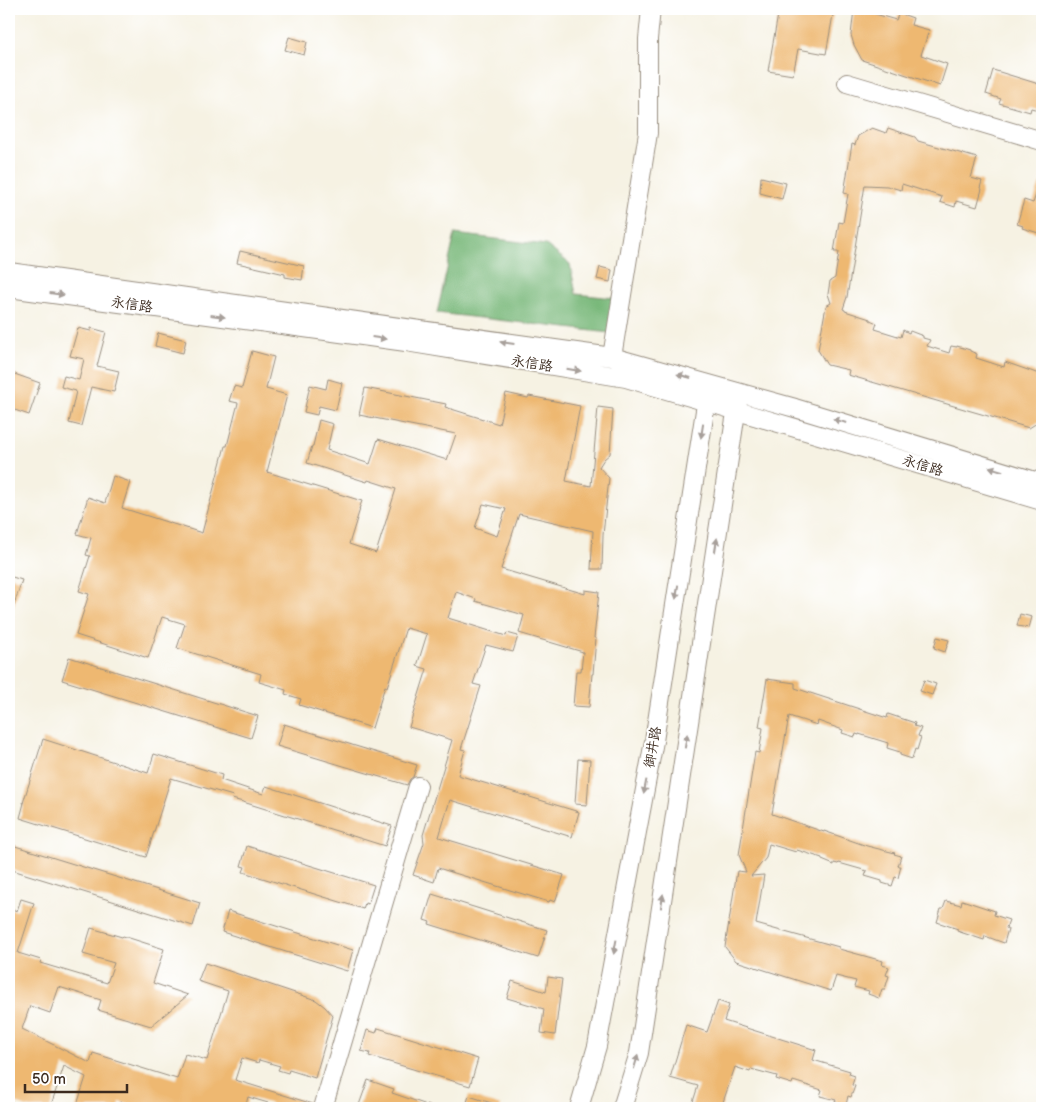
<svg xmlns="http://www.w3.org/2000/svg" width="1051" height="1117" font-family="'Balsamiq Sans','LXGW WenKai TC',sans-serif">
  <style>
    .forest { fill: #78b879; stroke: #5a714c }
    .building { fill: #eeb871; fill-rule: evenodd }
    .lines { fill: none; stroke-linecap: round; stroke-linejoin: round }
    .minor-casing { stroke: #988e80; stroke-width: 20 }
    .minor { stroke: #fff; stroke-width: 18 }
    .oneway { fill: #a79f9a }
    .labels { text-anchor: middle; stroke-width: 4; stroke-linejoin: round; paint-order: stroke }
    .street-label { font-size: 14px; fill: #3b2a1e; stroke: #fff }
  </style>
  <rect width="100%" height="100%" fill="#fff"/>
  <filter id="ink" filterUnits="userSpaceOnUse"><feTurbulence type="fractalNoise" baseFrequency=".02" numOctaves="2"/><feDisplacementMap in="SourceGraphic" scale="10" xChannelSelector="R" yChannelSelector="G"/><feConvolveMatrix kernelMatrix="1 2 1 2 8 2 1 2 1" color-interpolation-filters="sRGB"/></filter>
  <filter id="wash" filterUnits="userSpaceOnUse"><feTurbulence type="fractalNoise" baseFrequency=".0096" numOctaves="4" result="noise"/><feDisplacementMap in="SourceGraphic" scale="20" xChannelSelector="R" yChannelSelector="G"/><feGaussianBlur stdDeviation="1.12" result="paint"/><feColorMatrix in="noise" values="0 0 0 0 0 0 0 0 0 0 0 0 0 0 0 0 0 1.4 0 .05"/><feComposite in="paint" operator="in"/></filter>
  <g filter="url(#wash)">
    <rect width="100%" height="100%" fill="#f6f2e3"/>
    <path class="forest" d="M455 234 546 245 570 264 576 294 614 298 610 333 437 313Z"/>
    <g id="blocks">
      <path class="building" d="M779 9H834L826 54 798 49 793 75 768 71Z
        M854 9H876L875 14 896 20 899 13 913 18 911 25 929 30 921 55 947 64 940 86 862 60 854 45 851 35Z
        M289 37 307 42 304 55 285 50Z
        M993 70 1042 85V111L1031 108 1030 112 999 103 1001 99 986 94Z
        M872 128 886 133 888 128 915 137 918 141 977 158 971 178 982 181 980 188 982 189 977 207 956 201 955 207 940 202 942 197 902 184 901 190 887 186 865 185 847 297 843 309 845 310V311L870 319V320L877 323 875 329 901 337 903 330 909 333 910 331 923 336V338L930 340 927 346 949 353 951 346 957 347V346L970 350V351L977 354 976 358 1004 367 1005 362 1042 375V420L1029 428 848 375 849 370 827 365 818 350 826 306 831 303 828 294 830 281 835 278 839 252H834L839 222 843 223 848 194 844 193 852 144 855 145 858 136Z
        M761 177 786 183 782 199 760 193Z
        M1040 183 1042 184V234L1022 228 1023 226 1017 224 1024 200 1033 203Z
        M240 251 304 266 302 280 285 277V274L237 263Z
        M600 267 612 270 610 282 597 279Z
        M78 328 91 331V328L106 332 97 366 119 371 114 392 91 387 81 426 69 423 76 391 61 387 64 376 79 380 84 359 70 356Z
        M158 333 186 340 183 353 155 346Z
        M252 351 274 357 266 389 287 395 267 472 362 501 359 509H360L349 544 376 553 396 489 368 480 367 482 307 463 312 446H313L319 420 333 424 327 450 370 464 378 439 447 460 456 434 359 415 365 388 446 404 445 407 499 424 506 393 528 398 529 396 580 406 566 481 591 486 598 407 613 409 610 454 604 459 599 467 609 478 603 535 602 569H591L593 531 519 514 501 569 585 594V590L599 592 594 638H596L593 674H592L589 707 573 706 576 671H581L583 652 519 633 524 615 475 601 476 599 456 592 448 618 506 636 507 633 518 636 513 652 486 645 473 684 481 686 461 749 465 750 458 775 579 812 572 837 450 800 439 837 564 875 555 902 550 900 549 902 438 868 434 882 413 875 424 843 423 835 452 740 409 727 427 669 417 666 427 634 406 628 387 687 385 686 372 728 299 705 301 699 285 694 286 690 259 682 261 674 177 648 185 624 162 617 148 658 76 635 89 594 79 591 90 556 86 555 91 538 77 534 88 497 105 503 113 476 130 482 122 508 202 533 225 446H227L238 403 229 401 234 386 242 388ZM483 504 506 509 497 536 475 528Z
        M9 372 40 383 29 415 9 408Z
        M328 379 342 383 336 410 319 406 317 415 304 412 310 385 326 389Z
        M9 576 22 580 11 614H9Z
        M1020 614 1032 617 1029 628 1017 626Z
        M937 637 949 640 945 652 934 648Z
        M69 657 258 716 251 738 62 680Z
        M767 679 795 683V688L887 718 888 714 915 723 914 726 921 728 918 736 921 737 917 750 915 749 912 759 900 755V752L887 748 888 743 859 734V735L856 734 855 737 842 733 843 730 818 721 817 725 789 716 772 814 824 832V831L867 846 895 853 894 854 901 856 898 866H901L898 878 895 877 892 886 882 883V881L865 876 867 871 839 863 838 864 834 863V865L822 860V858L797 850 796 852 769 844 766 858 751 876 764 875 756 924 839 947V949L883 961 882 965 889 967 886 975 889 976 885 989H882L879 998 868 994 869 991 854 987 856 981 836 976 831 991 736 961 725 947 737 871 746 872 739 855 755 752 759 753 763 728 759 727Z
        M924 680 936 684 932 695 920 691Z
        M284 724 417 765 413 777 410 779 407 785 277 746Z
        M43 739 148 773 154 754 222 775 221 780 263 794 266 786 392 826 385 846 243 802 232 799 233 796 171 778 146 857 20 818 24 803H23Z
        M578 759 590 760 587 805 575 804Z
        M12 845 200 903 193 926 9 869V855Z
        M247 846 374 885 368 904 365 903 363 909 243 872 245 867 241 866Z
        M432 894 547 930 538 958 429 924 430 922 424 920Z
        M21 899 34 903 18 953 41 960 40 963 107 983 114 963 83 954 91 928 122 937 123 936 164 949 153 983 188 995 151 1026 98 1010 101 1000 59 987 50 1013 30 1006 22 1029 90 1063 93 1053 177 1079 185 1054 207 1060 228 991 198 981 205 963 316 1000 325 1007 333 1016 315 1078 289 1070 288 1073 278 1070 280 1066 259 1060 258 1063 242 1058 235 1080 313 1104V1108H285L248 1097 245 1108H142L120 1102 119 1108H76L86 1077 64 1066 50 1108H30L9 1101V908L17 911Z
        M962 900 995 911 994 915 1009 920 1006 928 1008 929 1004 943 985 936 984 940 957 931 958 929 937 922 941 909H943L946 901 961 905Z
        M228 911 353 950 347 971 222 932Z
        M548 977 562 979 555 1035 541 1033 544 1009 507 998 512 981 546 992Z
        M718 1001 729 1005 724 1021 816 1050 813 1060 850 1071 849 1074 855 1076 852 1085 855 1086 851 1097 848 1096 846 1105 835 1102 836 1100 820 1096 822 1090 793 1081 792 1084 776 1079 777 1076 751 1069 750 1072 735 1067 721 1108H691L698 1086 670 1078 686 1025 707 1032Z
        M378 1028 478 1059 470 1086 369 1056 370 1053 361 1051 367 1030 376 1033Z
        M368 1080 394 1089 392 1093 430 1106V1108H370L359 1105Z
        M469 1096 501 1106 500 1108H465Z"/>
    </g>
  </g>
  <g filter="url(#ink)">
    <use href="#blocks" fill-opacity="0" stroke="#988e80" stroke-width="1"/>
    <g class="lines">
      <defs>
        <path id="minor" d="M847 83 1042 141
          M9 272 612 357 795 408 1042 483
          M9 288 406 342 626 378 1042 501
          M612 357 648 133V39L651 9
          M323 1108 418 786
          M579 1108 597 1046 654 741 708 391
          M622 1108 639 1053 738 399"/>
      </defs>
      <use href="#minor" class="minor-casing"/>
      <use href="#minor" class="minor"/>
    </g>
    <defs><path id="oneway-solid" d="M-6-.8H1V-3.2L6.5 0L1 3.2V.8H-6Z" transform="scale(1.25)"/></defs>
    <g class="oneway">
      <use href="#oneway-solid" transform="translate(57 294) rotate(8)"/>
      <use href="#oneway-solid" transform="translate(218 316) rotate(8)"/>
      <use href="#oneway-solid" transform="translate(379 338) rotate(8)"/>
      <use href="#oneway-solid" transform="translate(507 343) rotate(-172)"/>
      <use href="#oneway-solid" transform="translate(574 370) rotate(9)"/>
      <use href="#oneway-solid" transform="translate(684 376) rotate(-165)"/>
      <use href="#oneway-solid" transform="translate(840 421) rotate(-163)"/>
      <use href="#oneway-solid" transform="translate(702 431) rotate(99)"/>
      <use href="#oneway-solid" transform="translate(996 469) rotate(-163)"/>
      <use href="#oneway-solid" transform="translate(716 545) rotate(-81)"/>
      <use href="#oneway-solid" transform="translate(677 592) rotate(99)"/>
      <use href="#oneway-solid" transform="translate(686 741) rotate(-81)"/>
      <use href="#oneway-solid" transform="translate(645 787) rotate(101)"/>
      <use href="#oneway-solid" transform="translate(662 901) rotate(-81)"/>
      <use href="#oneway-solid" transform="translate(615 947) rotate(101)"/>
      <use href="#oneway-solid" transform="translate(636 1062) rotate(-73)"/>
    </g>
  </g>
  <g class="labels">
    <g class="street-label">
      <text transform="translate(132 304) rotate(8)" y="5">永信路</text>
      <text transform="translate(532 363) rotate(9)" y="5">永信路</text>
      <text transform="translate(923 465) rotate(17)" y="5">永信路</text>
      <text transform="translate(652 747) rotate(-80)" y="5">御井路</text>
    </g>
  </g>
  <rect width="1051" height="1117" fill="none" stroke="#fff" stroke-width="30"/>
  <path d="M25 1084v8h102v-8" fill="none" stroke="#3b2a1e" stroke-width="2.5"/>
  <text x="32" y="1084" font-size="15" fill="#3b2a1e" stroke="#ffffff" stroke-width="4" paint-order="stroke">50 m</text>
</svg>
